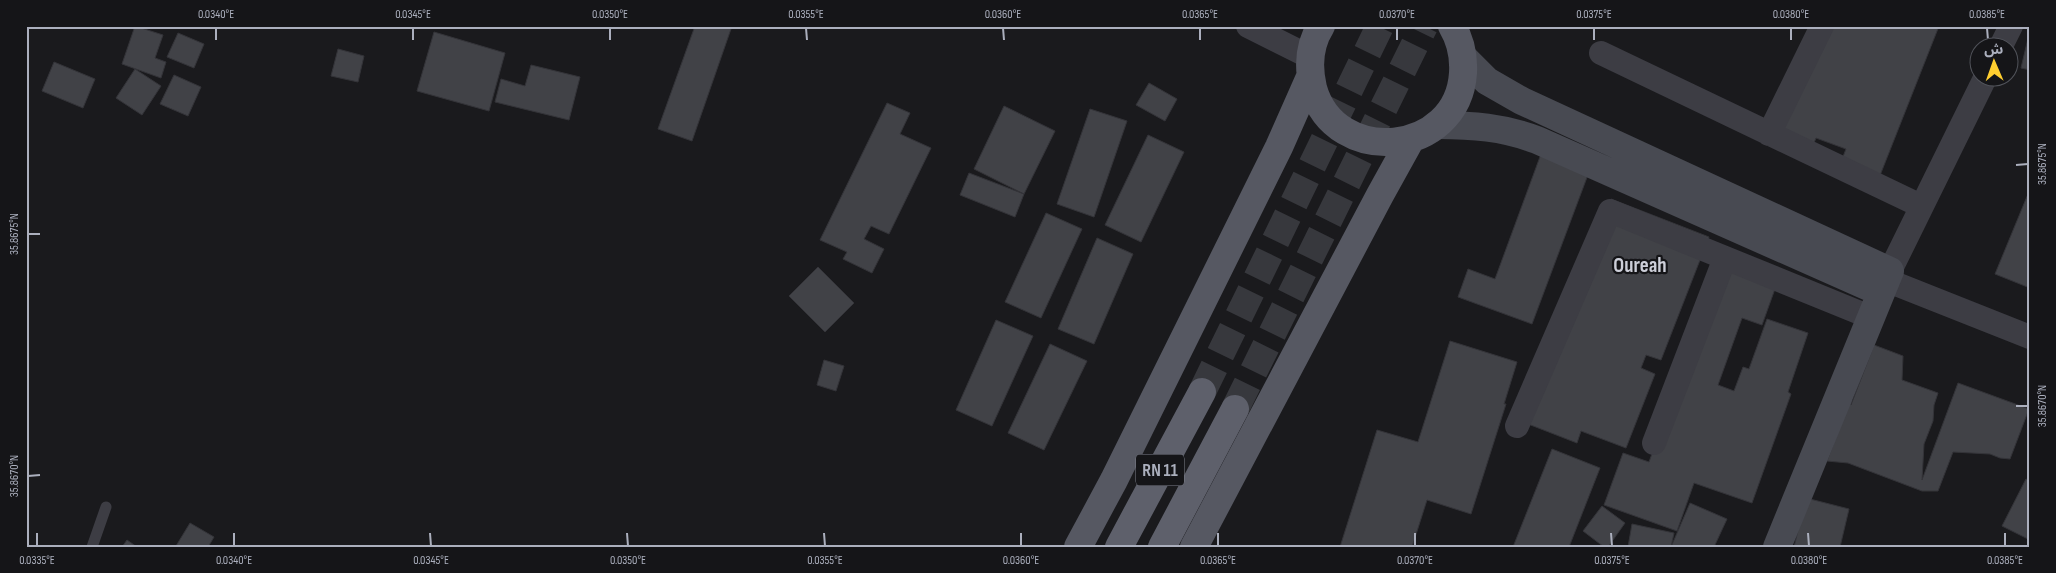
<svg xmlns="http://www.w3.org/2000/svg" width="2056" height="573" font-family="'Sofia Sans Condensed','Noto Sans Arabic',sans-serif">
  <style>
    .building { fill: #414247; stroke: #343439 }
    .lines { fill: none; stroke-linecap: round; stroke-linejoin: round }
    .trunk-tunnel { stroke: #37383d; stroke-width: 28; stroke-dasharray: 28 14; stroke-linecap: butt }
    .service { stroke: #3d3d44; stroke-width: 11 }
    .minor { stroke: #3d3d44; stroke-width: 24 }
    .secondary { stroke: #484a52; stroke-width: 28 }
    .primary { stroke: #565862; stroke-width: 28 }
    .trunk { stroke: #5e606b; stroke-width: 28 }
    .ticks { fill: none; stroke: #abafbd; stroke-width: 2 }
    .labels { text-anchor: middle; stroke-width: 4.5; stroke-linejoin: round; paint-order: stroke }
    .shield { fill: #151518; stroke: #7e818c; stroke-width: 1 }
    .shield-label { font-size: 18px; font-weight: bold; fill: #abafbd }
    .quarter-label { font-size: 21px; font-weight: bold; fill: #cdcfd9; stroke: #151518 }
    .neatline { fill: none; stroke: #abafbd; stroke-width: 2 }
    .ticks-label { font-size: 12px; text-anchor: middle; fill: #abafbd }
  </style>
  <rect width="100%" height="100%" fill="#1a1a1d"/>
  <path class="building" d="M135 26 163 35 155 58 166 62 161 78 122 64Z
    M695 26H732L692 141 658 129Z
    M1812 26H1939L1877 183 1839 167 1846 149 1816 138 1809 155 1768 139Z
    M2030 30V70L2021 68Z
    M434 32 505 53 489 111 417 91Z
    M178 33 204 44 194 68 167 57Z
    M338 49 364 56 358 82 331 76Z
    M54 62 95 79 83 108 42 91Z
    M531 65 580 77 569 120 495 102 501 79 525 86Z
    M135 69 161 86 142 115 116 98Z
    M174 75 201 87 188 116 160 104Z
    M1149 83 1177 99 1165 121 1136 105Z
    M887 103 910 113 900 134 931 148 889 234 871 226 864 239 884 249 872 273 843 259 847 252 820 240Z
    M1004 106 1055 131 1024 194 974 169Z
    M1090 109 1127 121 1094 217 1057 204Z
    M1148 135 1184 152 1141 242 1105 225Z
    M1541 154 1589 172 1532 324 1458 297 1468 269 1495 279Z
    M969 173 1024 194 1015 217 960 195Z
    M2028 194 2030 195V288L1995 274Z
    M1611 199 1709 237 1661 360 1646 355 1641 368 1655 374 1626 448 1581 431 1577 443 1523 422Z
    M1046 213 1082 229 1041 318 1005 302Z
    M1097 238 1133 254 1094 344 1058 329Z
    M1728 257 1780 275 1762 325 1742 318 1718 385 1734 391 1743 367 1749 369 1767 319 1808 333 1788 392 1791 394 1752 503 1694 483 1677 531 1604 505 1623 453 1649 462 1683 368Z
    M818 267 854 303 825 332 789 296Z
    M996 320 1033 336 992 426 956 410Z
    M1450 341 1517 362 1504 404H1506L1471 514 1427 500 1412 547H1340L1377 430 1418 442Z
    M1050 344 1087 361 1044 450 1008 433Z
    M1874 345 1903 356 1902 380 1938 393 1934 405 1933 421 1924 444 1922 480 1958 383 2029 409 2010 459 2000 458 1990 454 1953 452 1938 491H1922L1848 463 1827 461 1852 395 1851 405Z
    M824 360 844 366 836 391 817 385Z
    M1552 449 1600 468 1569 547H1513Z
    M2026 479 2030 481V540L2002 526Z
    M1806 498 1849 509 1840 547H1794Z
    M1690 503 1727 519 1714 547H1671Z
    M1602 506 1625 523 1608 547H1604L1583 531Z
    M190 523 214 537 208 547 176 546Z
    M1632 524 1674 533 1671 547H1628Z
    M127 540 137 547H122Z"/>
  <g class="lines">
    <path class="trunk-tunnel" d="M1202 392 1380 26
      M1235 409 1424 26"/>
    <path class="service" d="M92 547 106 507"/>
    <path class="minor" d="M1248 26 1310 57
      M2000 48 2011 26
      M1601 53 1921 206
      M1769 134 1822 26
      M1890 271 1985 78
      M1886 280 2030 337
      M1517 426 1610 211 1870 317
      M1654 443 1725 258"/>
    <path class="secondary" d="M1464 58 1487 81 1522 101 1890 271 1777 547
      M1437 125C1472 125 1503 127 1537 140L1880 292"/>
    <path class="primary" d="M1321 26C1309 45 1308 67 1313 88 1335 168 1458 156 1463 73 1464 56 1461 41 1452 26
      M1078 547 1114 480 1279 147 1310 77
      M1194 547 1380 195 1411 139"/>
    <path class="trunk" d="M1119 547 1202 392
      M1162 547 1235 409"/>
  </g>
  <path class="ticks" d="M216 28V40M413 28V40M610 28V40M806 28 807 40M1003 28 1004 40M1200 28V40M1397 28V40M1594 28V40M1791 28V40M1987 28 1988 40M2016 165 2028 164M28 234H40M2016 406H2028M28 476 40 475M37 533V546M234 533V546M430 533 431 546M627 533 628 546M824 533 825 546M1021 533V546M1218 533V546M1415 533V546M1611 533 1612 546M1808 533 1809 546M2005 533V546"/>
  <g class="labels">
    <rect class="shield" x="1136" y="454.5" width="48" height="31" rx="4"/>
    <g class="shield-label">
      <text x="1160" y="476">RN 11</text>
    </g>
    <g class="quarter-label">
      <text x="1640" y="272">Oureah</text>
    </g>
  </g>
  <rect width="2056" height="573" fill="none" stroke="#151518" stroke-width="55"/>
  <g transform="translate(1994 62) rotate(358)"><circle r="24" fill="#151518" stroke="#51535a"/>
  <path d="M0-4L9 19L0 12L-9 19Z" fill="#ffce30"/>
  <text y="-8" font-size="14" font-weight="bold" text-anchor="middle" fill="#abafbd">ش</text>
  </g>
  <rect x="28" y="28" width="2000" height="518" class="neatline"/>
  <g class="ticks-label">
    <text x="216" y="18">0.0340°E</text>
    <text x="413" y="18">0.0345°E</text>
    <text x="610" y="18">0.0350°E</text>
    <text x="806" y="18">0.0355°E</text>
    <text x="1003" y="18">0.0360°E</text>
    <text x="1200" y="18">0.0365°E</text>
    <text x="1397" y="18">0.0370°E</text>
    <text x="1594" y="18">0.0375°E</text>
    <text x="1791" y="18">0.0380°E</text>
    <text x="1987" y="18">0.0385°E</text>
    <text transform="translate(2042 164) rotate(-90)" y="4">35.8675°N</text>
    <text transform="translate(14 234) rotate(-90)" y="4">35.8675°N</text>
    <text transform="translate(2042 406) rotate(-90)" y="4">35.8670°N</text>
    <text transform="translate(14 476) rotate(-90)" y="4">35.8670°N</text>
    <text x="37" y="564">0.0335°E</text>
    <text x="234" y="564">0.0340°E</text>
    <text x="431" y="564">0.0345°E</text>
    <text x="628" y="564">0.0350°E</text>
    <text x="825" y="564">0.0355°E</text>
    <text x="1021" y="564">0.0360°E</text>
    <text x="1218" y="564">0.0365°E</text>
    <text x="1415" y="564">0.0370°E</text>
    <text x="1612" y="564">0.0375°E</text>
    <text x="1809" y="564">0.0380°E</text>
    <text x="2005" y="564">0.0385°E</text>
  </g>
</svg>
